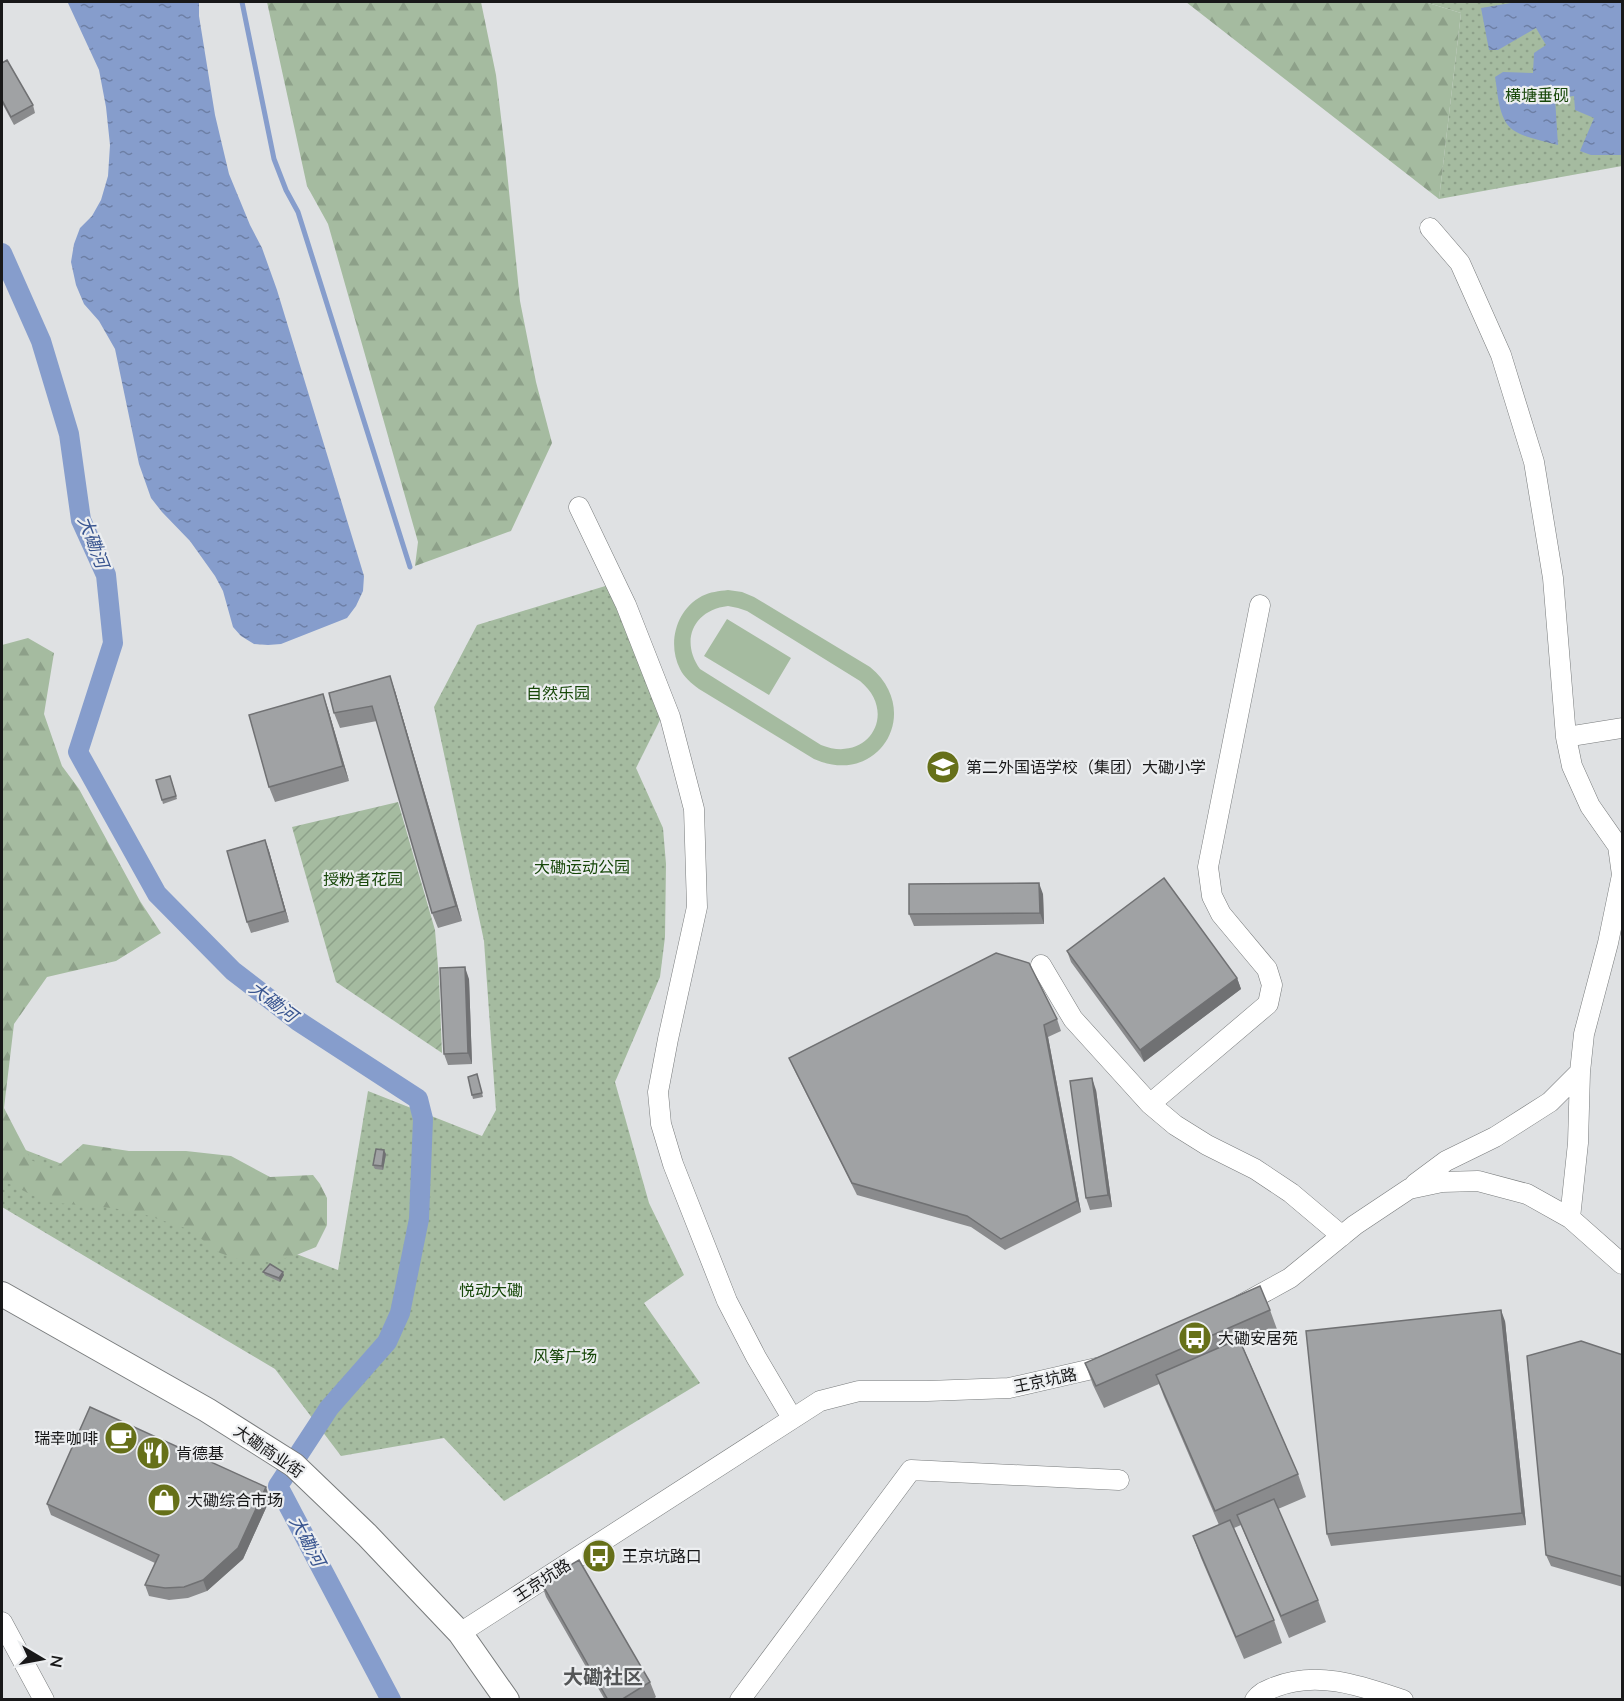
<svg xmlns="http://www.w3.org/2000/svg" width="1624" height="1701" font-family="Mulish,'Noto Sans SC',sans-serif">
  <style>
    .grass { fill: url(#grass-dots) }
    .forest { fill: url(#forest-firs) }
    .garden { fill: url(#garden-furrows) }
    .pitch { fill: #a5bba0; fill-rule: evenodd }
    .water { fill: url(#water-ripples) }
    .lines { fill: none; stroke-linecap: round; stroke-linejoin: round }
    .stream { stroke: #869dcc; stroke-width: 5 }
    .canal { stroke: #869dcc; stroke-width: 20 }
    .minor-casing { stroke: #787b7c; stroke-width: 21 }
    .tertiary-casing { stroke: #787b7c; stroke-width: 26 }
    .minor { stroke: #fff; stroke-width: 20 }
    .tertiary { stroke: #fff; stroke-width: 24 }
    .wall { fill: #8a8b8d }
    .shaded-wall { fill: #707173 }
    .building { fill: #a0a2a4; stroke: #707173; stroke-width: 1.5 }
    .labels { text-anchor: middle; stroke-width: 4.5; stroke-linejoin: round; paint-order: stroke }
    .park-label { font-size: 16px; fill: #174709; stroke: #eceef0 }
    .poi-label { font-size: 16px; fill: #181819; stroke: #eceef0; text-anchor: start }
    .street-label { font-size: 16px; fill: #181819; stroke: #eceef0 }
    .water-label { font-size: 18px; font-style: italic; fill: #38548f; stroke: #eceef0 }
    .quarter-label { font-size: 20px; font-weight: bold; fill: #545657; stroke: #eceef0 }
  </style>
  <defs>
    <pattern id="grass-dots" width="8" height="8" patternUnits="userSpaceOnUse" patternTransform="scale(1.5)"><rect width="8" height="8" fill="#a5bba0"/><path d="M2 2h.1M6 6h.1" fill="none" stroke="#8da089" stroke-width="1.8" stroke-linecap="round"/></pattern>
    <pattern id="forest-firs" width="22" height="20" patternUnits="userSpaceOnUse" patternTransform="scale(1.5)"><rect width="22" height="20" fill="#a5bba0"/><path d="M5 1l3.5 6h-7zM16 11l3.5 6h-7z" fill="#8da089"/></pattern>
    <pattern id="garden-furrows" width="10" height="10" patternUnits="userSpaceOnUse" patternTransform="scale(1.5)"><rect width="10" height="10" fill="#a5bba0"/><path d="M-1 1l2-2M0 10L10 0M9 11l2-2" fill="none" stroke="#8da089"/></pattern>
    <pattern id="water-ripples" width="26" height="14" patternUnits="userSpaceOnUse" patternTransform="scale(1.5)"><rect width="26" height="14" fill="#869dcc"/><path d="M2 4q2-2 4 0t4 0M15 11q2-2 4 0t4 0" fill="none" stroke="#6d7fa5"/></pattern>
  </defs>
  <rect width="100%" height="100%" fill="#dfe1e3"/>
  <path class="grass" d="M1425 2H1622V166L1439 199 1461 13Z
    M612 584 663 714 636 768 663 828 666 864 665 937 660 977 615 1082 649 1203 684 1275 644 1303 700 1383 504 1501 444 1438 341 1456 275 1369 2 1207V1141L338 1270 368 1091 482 1136 496 1110 484 941 434 707 477 625Z"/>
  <path class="forest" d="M267 2H481L496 75 505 151 520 301 536 382 552 443 511 531 415 566 418 542 328 224 307 186Z
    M1186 2H1425L1461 13 1439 199Z
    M28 638 54 653 44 714 62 766 79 789 140 901 161 933 116 961 47 977 14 1024 4 1108 31 1160 53 1170 83 1144 129 1151H186L231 1156 270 1177 313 1175 320 1184 327 1198V1225L316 1247 294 1256 269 1262 241 1260 220 1253 188 1229 140 1213 112 1208 46 1202 2 1180V645Z"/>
  <path class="garden" d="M398 802 435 930 439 978 442 1053 336 982 292 827Z"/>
  <path class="pitch" d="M728 590 742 592 754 597 870 667C924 711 879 788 814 759L699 689C691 683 684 677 680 669 667 643 676 610 702 596 710 592 719 591 728 590ZM728 606 738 608 747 611 860 681C899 713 868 764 821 745L700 669C680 641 693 610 728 606Z
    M727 619 791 658 769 695 704 656Z"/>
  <path class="water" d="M1517 2H1622V155H1591L1580 151 1594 118 1575 110 1574 96 1555 98 1558 145C1544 141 1525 138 1513 130 1498 119 1498 93 1495 77L1503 72 1533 73 1534 53 1546 45 1536 28 1498 50H1489L1481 8Z
    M68 3V2H199V16L215 115 229 174 250 225 262 248 277 290 364 576 363 591 356 606 347 618 281 644 268 645 254 644 241 636 233 627 223 591 215 576 190 541 162 512 151 498 139 464 115 349 99 321 84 304 76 285 71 262 74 244 80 228 92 216 101 200 108 176 110 145 106 107 99 70Z"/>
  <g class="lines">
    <path class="stream" d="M242 2 274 159 286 190 298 212 410 567"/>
    <path class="canal" d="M2 253 41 341 69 434 81 520 106 575 113 643 78 752 157 894 233 971 298 1021 418 1099 423 1119 419 1219 400 1313 387 1342 329 1408 278 1486 391 1700"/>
    <defs>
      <path id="minor" d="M1430 228 1460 263 1501 355 1534 462 1553 578 1566 737 1572 766 1590 806 1618 846 1622 875 1608 943 1584 1034 1580 1072 1578 1143 1570 1218
        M579 507 626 605 670 717 694 809 697 907 668 1039 658 1092 661 1124 673 1164 727 1301 756 1357 792 1418
        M1566 737 1622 728
        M1041 965 1073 1019 1150 1104 1175 1125 1207 1145 1255 1169 1291 1193 1342 1236
        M1150 1104 1268 1004 1272 985 1267 969 1221 914 1212 896 1208 867 1260 605
        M1415 1184 1446 1161 1495 1137 1550 1102 1580 1072
        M1241 1305 1290 1278 1355 1225 1409 1189 1442 1182 1478 1181 1527 1194 1570 1218 1622 1264
        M2 1622 44 1700
        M460 1633 820 1401 859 1391H927L1009 1388 1114 1364
        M740 1700 911 1470 1119 1480
        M1255 1700C1261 1692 1266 1691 1275 1687 1318 1670 1361 1686 1403 1700"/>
      <path id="tertiary" d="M2 1294 207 1410 294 1465 367 1535 460 1633 507 1700"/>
    </defs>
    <use href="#minor" class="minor-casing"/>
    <use href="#tertiary" class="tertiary-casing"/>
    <use href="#minor" class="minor"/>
    <use href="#tertiary" class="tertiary"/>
  </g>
  <path class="wall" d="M2 63 33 105 35 113 14 125 2 103Z
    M395 691 462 921 438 928 432 913 377 721 340 728 334 713Z
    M328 709 349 781 275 802 269 787Z
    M170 776 177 799 163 804 162 800Z
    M265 840 269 851 289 922 251 933 247 922Z
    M1043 894 1044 924 914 926 909 914Z
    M1067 951 1237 978 1241 989 1144 1062 1071 962Z
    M469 979 472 1064 448 1065 444 1054Z
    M1057 1019 1061 1031 1048 1037 1081 1212 1005 1250 971 1227 857 1195 794 1069 789 1058Z
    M477 1074 483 1097 473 1099 472 1095Z
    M1096 1090 1112 1207 1090 1210 1086 1198Z
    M386 1154 383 1170 375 1169 373 1165Z
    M263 1272 284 1275 280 1282 265 1275Z
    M1270 1310 1278 1332 1243 1347 1298 1474 1306 1497 1278 1509 1318 1600 1326 1622 1289 1638 1241 1525 1234 1528 1274 1620 1282 1643 1244 1659 1201 1558 1193 1536 1219 1525 1164 1397 1159 1384 1104 1408 1093 1385 1085 1363Z
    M1505 1321 1526 1525 1331 1546 1327 1534Z
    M1623 1355V1587L1551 1566 1546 1555Z
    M270 1499 243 1559 207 1591 188 1598 169 1600 149 1596 145 1585 155 1563 51 1515 47 1504Z
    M541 1582 650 1682 656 1697 652 1700H605L546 1597Z"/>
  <path class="shaded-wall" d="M390 676 395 691 462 921 456 906Z
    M323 694 328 709 349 781 343 766Z
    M265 840 269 851 289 922 285 911Z
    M1039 883 1043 894 1044 924 1040 913Z
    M465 967 469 979 472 1064 468 1053Z
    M1237 978 1241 989 1144 1062 1140 1050Z
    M1044 1025 1048 1037 1081 1212 1077 1201Z
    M1092 1078 1096 1090 1112 1207 1108 1195Z
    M384 1150 386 1154 383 1170 382 1166Z
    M283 1272 284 1275 280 1282 279 1278Z
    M1501 1310 1505 1321 1526 1525 1522 1513Z
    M266 1487 270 1499 243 1559 207 1591 203 1580Z"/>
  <path class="building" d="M7 60 33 105 11 117 2 100V63Z
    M390 676 456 906 432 913 372 706 334 713 329 693Z
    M323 694 343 766 269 787 249 715Z
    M170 776 176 796 162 800 156 780Z
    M265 840 285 911 247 922 227 851Z
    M1164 878 1237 978 1140 1050 1067 951Z
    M1039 883 1040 913 909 914V884Z
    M996 953 1029 963 1057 1019 1044 1025 1077 1201 1001 1239 967 1216 852 1183 789 1058Z
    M465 967 468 1053 444 1054 440 968Z
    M477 1074 482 1093 472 1095 468 1077Z
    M1092 1078 1108 1195 1086 1198 1070 1081Z
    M376 1149 384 1150 382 1166 373 1165Z
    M270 1264 283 1272 279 1278 263 1272Z
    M1260 1286 1270 1310 1096 1386 1085 1363Z
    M1501 1310 1522 1513 1327 1534 1306 1331Z
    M1239 1339 1298 1474 1215 1511 1156 1375Z
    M1581 1341 1623 1355V1577L1546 1555 1527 1356Z
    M90 1407 266 1487 238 1548 203 1580 184 1587 165 1588 145 1585 159 1555 47 1504Z
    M1274 1499 1318 1600 1281 1616 1237 1515Z
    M1230 1520 1274 1620 1236 1637 1193 1536Z
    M579 1560 650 1682 621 1700H608L541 1582Z"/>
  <defs>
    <symbol id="school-disc" viewBox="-11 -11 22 22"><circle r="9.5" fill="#667019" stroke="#eceef0"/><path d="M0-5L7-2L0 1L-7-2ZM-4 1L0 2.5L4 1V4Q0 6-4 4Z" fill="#fff"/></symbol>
    <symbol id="bus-disc" viewBox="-11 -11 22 22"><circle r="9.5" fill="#667019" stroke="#eceef0"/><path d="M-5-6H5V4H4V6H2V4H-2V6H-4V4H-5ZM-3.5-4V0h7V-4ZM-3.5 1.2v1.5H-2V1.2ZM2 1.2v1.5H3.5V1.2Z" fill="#fff"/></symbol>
    <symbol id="cafe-disc" viewBox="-11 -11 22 22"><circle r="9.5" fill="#667019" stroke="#eceef0"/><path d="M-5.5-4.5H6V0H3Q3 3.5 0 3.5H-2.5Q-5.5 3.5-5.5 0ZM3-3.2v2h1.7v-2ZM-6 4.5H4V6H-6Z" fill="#fff"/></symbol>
    <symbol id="restaurant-disc" viewBox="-11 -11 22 22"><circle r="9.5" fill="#667019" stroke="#eceef0"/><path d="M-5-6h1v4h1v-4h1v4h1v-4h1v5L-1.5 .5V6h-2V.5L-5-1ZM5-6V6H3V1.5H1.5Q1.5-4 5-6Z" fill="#fff"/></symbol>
    <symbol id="shop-disc" viewBox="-11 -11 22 22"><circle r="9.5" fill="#667019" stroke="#eceef0"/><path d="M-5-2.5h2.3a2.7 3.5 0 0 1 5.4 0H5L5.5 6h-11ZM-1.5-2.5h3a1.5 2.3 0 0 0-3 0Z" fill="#fff"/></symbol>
  </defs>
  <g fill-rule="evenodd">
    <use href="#school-disc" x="924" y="748" width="38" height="38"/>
    <use href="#bus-disc" x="1176" y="1319" width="38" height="38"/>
    <use href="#cafe-disc" x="102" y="1419" width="38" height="38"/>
    <use href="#restaurant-disc" x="134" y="1434" width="38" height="38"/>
    <use href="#shop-disc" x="145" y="1481" width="38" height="38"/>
    <use href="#bus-disc" x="580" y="1537" width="38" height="38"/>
  </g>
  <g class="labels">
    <g class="park-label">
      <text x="1537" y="101">横塘垂砚</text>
      <text x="558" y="699">自然乐园</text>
      <text x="582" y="873">大磡运动公园</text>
      <text x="363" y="885">授粉者花园</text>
      <text x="491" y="1296">悦动大磡</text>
      <text x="565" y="1362">风筝广场</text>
    </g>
    <g class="poi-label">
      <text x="966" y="773">第二外国语学校（集团）大磡小学</text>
      <text x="1218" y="1344">大磡安居苑</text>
      <text x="98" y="1444" text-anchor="end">瑞幸咖啡</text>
      <text x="176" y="1459">肯德基</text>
      <text x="187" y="1506">大磡综合市场</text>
      <text x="622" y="1562">王京坑路口</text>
    </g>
    <g class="street-label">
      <text transform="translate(1045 1380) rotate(-12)" y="6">王京坑路</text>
      <text transform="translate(269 1451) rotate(34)" y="6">大磡商业街</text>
      <text transform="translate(542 1580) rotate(-33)" y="6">王京坑路</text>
    </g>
    <g class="water-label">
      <text transform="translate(93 542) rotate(69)" y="6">大磡河</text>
      <text transform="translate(273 1002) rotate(37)" y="6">大磡河</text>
      <text transform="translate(307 1541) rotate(62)" y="6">大磡河</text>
    </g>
    <g class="quarter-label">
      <text x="603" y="1684">大磡社区</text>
    </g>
  </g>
  <rect width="1624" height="1701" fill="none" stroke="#181819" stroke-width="6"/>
  <g transform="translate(42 1659) rotate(100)" stroke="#eceef0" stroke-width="4.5" paint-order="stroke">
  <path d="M0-4.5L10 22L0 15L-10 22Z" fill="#181819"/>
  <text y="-9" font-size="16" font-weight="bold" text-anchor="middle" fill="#181819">N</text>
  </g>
</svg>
